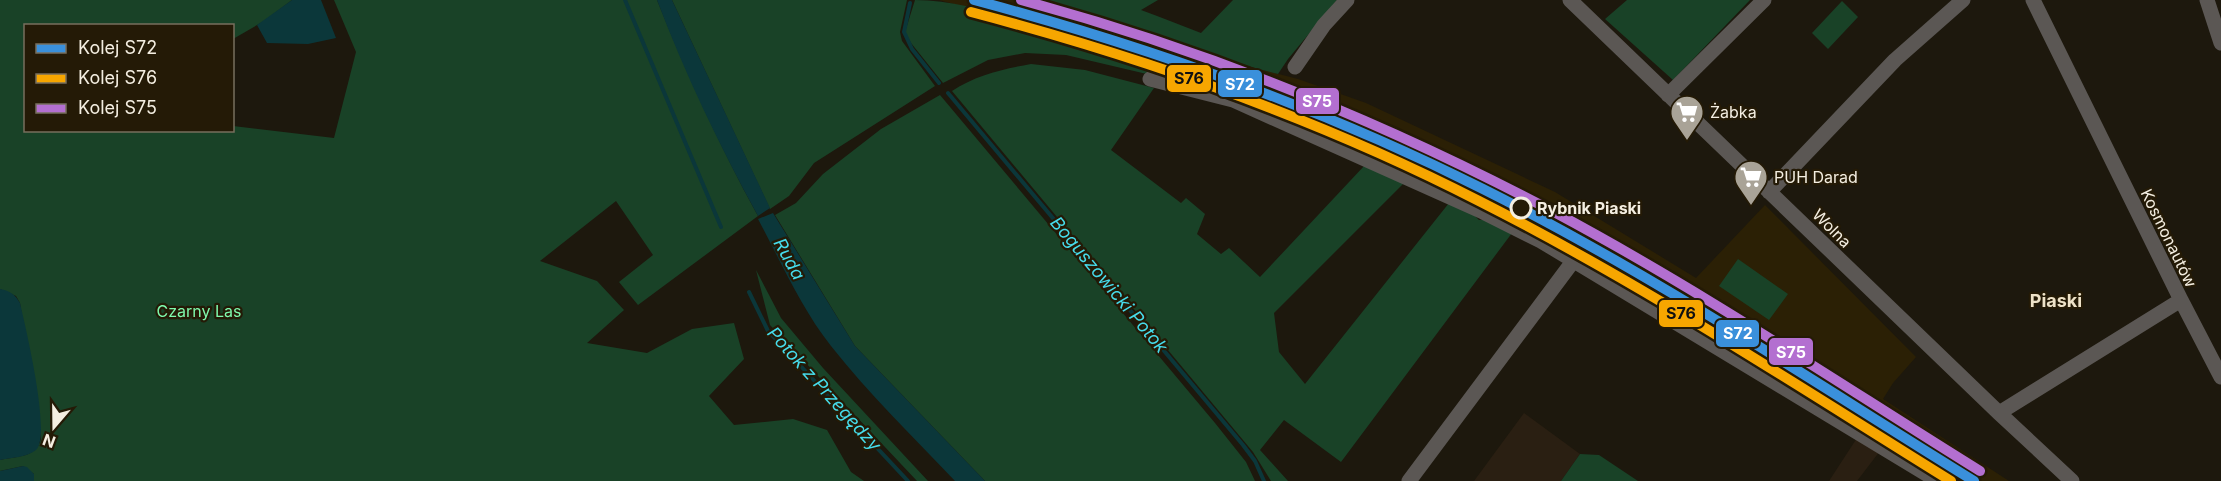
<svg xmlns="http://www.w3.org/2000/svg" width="2221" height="481" font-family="Inter,sans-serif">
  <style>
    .industrial { fill: #2a1f12 }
    .built { fill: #2b2005 }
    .green { fill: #194227 }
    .water { fill: #0b373a }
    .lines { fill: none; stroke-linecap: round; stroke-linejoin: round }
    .stream { stroke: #0b373a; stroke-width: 4 }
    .street { stroke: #5b5754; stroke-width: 15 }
    .rail-1-casing { stroke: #241a06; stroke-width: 15 }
    .rail-2-casing { stroke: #241a06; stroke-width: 15 }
    .rail-3-casing { stroke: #241a06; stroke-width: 15 }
    .rail-1 { stroke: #3a90db; stroke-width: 10 }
    .rail-2 { stroke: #f7a600; stroke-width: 10 }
    .rail-3 { stroke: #b36fd0; stroke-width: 10 }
    .stop-dot { fill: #241a06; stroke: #f4eee1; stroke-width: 3 }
    .labels { text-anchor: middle; stroke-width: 4.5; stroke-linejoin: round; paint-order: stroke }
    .poi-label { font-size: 16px; fill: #f4eee1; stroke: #241a06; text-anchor: start }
    .stop-label { font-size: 16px; font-weight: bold; fill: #f4eee1; stroke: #241a06; text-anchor: start }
    .street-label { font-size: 16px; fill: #f4eee1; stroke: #241a06 }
    .park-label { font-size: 16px; fill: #7ffaad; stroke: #241a06 }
    .water-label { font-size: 18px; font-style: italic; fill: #46dbea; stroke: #241a06 }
    .neighbourhood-label { font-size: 18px; font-weight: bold; fill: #eee2c8; stroke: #241a06 }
    .line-badge { stroke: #241a06; stroke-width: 2 }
    .badge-label { font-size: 16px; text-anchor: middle; font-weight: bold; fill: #fff }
    .pale-badge-label { font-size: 16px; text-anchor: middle; font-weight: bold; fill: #111 }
  </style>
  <rect width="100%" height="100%" fill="#1d180d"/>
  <path class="industrial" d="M1524 413 1580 454 1561 481H1474Z
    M1857 438 1880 451 1857 481H1829Z"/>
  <path class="built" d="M939 0H1033L1130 27 1229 61 1298 79 1366 103 1555 192 1696 278 1765 205 1916 357 1893 383 1883 399 2009 481H1961L1662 297 1659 301 1542 233 1443 183 1333 133 1298 118 1296 122 1270 110 1272 104 1261 99 1225 84 1110 47Z"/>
  <path class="green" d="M0 0H292L264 21 233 39 232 26H26V130H232L233 126 334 138 356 52 334 0H657C687 74 720 147 758 216L638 305 619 282 653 255 616 201 540 261 597 281 624 310 587 343 647 353 692 329 734 323 744 359 709 396 734 425 793 419 827 430 851 472 864 481H34V474L23 466 0 471V460C17 456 36 458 41 439L20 303 16 296 0 289Z
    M672 0H907L900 32 902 41 935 86 814 163 789 196 770 209Z
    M915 0C955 0 994 13 1032 24 1097 42 1161 63 1225 84L1202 87 1066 55 1025 53 988 60 943 83 911 43 905 32Z
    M1033 0H1158L1141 10C1162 18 1181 25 1201 33L1233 0H1337L1288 59 1278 74 1229 61 1130 27Z
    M1627 0H1750L1673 80 1605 19Z
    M1842 1 1858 17 1828 49 1812 33Z
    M1031 64 1085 70 1154 88 1111 150 1181 203 1186 198 1205 214 1197 234 1221 254 1229 248 1260 277 1365 165 1405 182 1274 313 1279 352 1305 384 1449 203 1474 215 1479 220H1485L1512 233 1341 462 1284 420 1260 450 1288 481H1271L1253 452 952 91C976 75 1003 69 1031 64Z
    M940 95 1215 423 1246 462 1255 481H985L855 346 775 215 796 203 823 174 881 129Z
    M1738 259 1788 294 1769 320 1719 286Z
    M756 270 781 318 823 368 928 481H917L770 325Z
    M1580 454 1599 455 1638 481H1561Z"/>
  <path class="water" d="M292 0H321L336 38 308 44 267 43 257 25Z
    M657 0H672L770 208 758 216C720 147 685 74 657 0Z
    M773 213 855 346 985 481H955C913 437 869 394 831 346 801 308 781 262 758 219Z
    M0 289C10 291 15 294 20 303 25 325 52 436 36 450 28 457 10 458 0 460Z
    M23 466 27 467 34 474V481H0V471Z"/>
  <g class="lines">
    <path class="stream" d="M625 0 721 227
      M910 3 904 32 912 49 939 83
      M948 93 1243 445 1255 461 1264 481
      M749 292 768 331 908 481"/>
    <path class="street" d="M1570 0 1999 413 2072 481
      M2207 0 2221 43
      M1295 67 1324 25 1347 0
      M1150 79 1233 100 1483 212 1541 241 1938 481
      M1668 95 1764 0
      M1769 192 1895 60 1963 0
      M2181 300 2221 377
      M1999 413 2181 300 2033 0
      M1409 481 1574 260"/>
    <defs>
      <path id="rail-1" d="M974 0C1150 47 1320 107 1483 189 1653 274 1812 381 1974 481"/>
      <path id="rail-2" d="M971 12C1146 58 1317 118 1479 201 1643 284 1796 385 1951 481"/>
      <path id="rail-3" d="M1021 0C1207 50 1386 123 1556 213 1702 291 1840 384 1980 471"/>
    </defs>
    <use href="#rail-1" class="rail-1-casing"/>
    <use href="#rail-2" class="rail-2-casing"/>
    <use href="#rail-3" class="rail-3-casing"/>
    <use href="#rail-1" class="rail-1"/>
    <use href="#rail-2" class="rail-2"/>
    <use href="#rail-3" class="rail-3"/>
  </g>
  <defs>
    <symbol id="supermarket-pin" viewBox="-11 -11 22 30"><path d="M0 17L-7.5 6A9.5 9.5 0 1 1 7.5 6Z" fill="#a9a397" stroke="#241a06"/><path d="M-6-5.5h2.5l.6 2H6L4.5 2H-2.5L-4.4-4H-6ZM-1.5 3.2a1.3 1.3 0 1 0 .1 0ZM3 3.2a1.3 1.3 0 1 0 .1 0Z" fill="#fff"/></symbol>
  </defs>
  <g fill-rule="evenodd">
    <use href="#supermarket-pin" x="1668" y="93" width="38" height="52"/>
    <use href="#supermarket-pin" x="1732" y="158" width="38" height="52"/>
  </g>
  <circle class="stop-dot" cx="1521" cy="208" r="10"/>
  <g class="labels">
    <g class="poi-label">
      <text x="1710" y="118">Żabka</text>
      <text x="1774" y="183">PUH Darad</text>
    </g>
    <g class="stop-label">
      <text x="1537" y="214">Rybnik Piaski</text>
    </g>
    <g class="street-label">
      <text transform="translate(1832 228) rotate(45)" y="6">Wolna</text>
      <text transform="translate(2169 238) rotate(64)" y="6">Kosmonautów</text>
    </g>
    <g class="park-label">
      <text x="199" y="317">Czarny Las</text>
    </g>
    <g class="water-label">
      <text transform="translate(789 259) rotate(61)" y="6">Ruda</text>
      <text transform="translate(1109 285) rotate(50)" y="6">Boguszowicki Potok</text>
      <text transform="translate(824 389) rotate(48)" y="6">Potok z Przegędzy</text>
    </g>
    <g class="neighbourhood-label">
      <text x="2056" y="307">Piaski</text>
    </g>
  </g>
  <g class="line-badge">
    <rect x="1166" y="64" width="46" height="29" rx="6" fill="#f7a600"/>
    <rect x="1217" y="69" width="46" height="29" rx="6" fill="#3a90db"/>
    <rect x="1295" y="87" width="45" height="28" rx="6" fill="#b36fd0"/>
    <rect x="1658" y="299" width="46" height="29" rx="6" fill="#f7a600"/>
    <rect x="1715" y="319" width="45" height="29" rx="6" fill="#3a90db"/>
    <rect x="1768" y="337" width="46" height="29" rx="6" fill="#b36fd0"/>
  </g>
  <g class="badge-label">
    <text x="1240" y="90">S72</text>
    <text x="1317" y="107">S75</text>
    <text x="1738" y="339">S72</text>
    <text x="1791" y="358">S75</text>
  </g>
  <g class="pale-badge-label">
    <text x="1189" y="84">S76</text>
    <text x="1681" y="319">S76</text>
  </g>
  <rect x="24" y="24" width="210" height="108" fill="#241a06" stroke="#776f5e" stroke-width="1.5"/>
  <rect x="36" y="44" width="30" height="9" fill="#3a90db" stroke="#776f5e" stroke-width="1.5"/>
  <text x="78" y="54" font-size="18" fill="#f4eee1">Kolej S72</text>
  <rect x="36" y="74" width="30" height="9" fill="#f7a600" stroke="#776f5e" stroke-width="1.5"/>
  <text x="78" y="84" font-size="18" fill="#f4eee1">Kolej S76</text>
  <rect x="36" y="104" width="30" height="9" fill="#b36fd0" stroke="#776f5e" stroke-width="1.5"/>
  <text x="78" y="114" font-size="18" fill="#f4eee1">Kolej S75</text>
  <g transform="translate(54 427) rotate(200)" stroke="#241a06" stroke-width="4.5" paint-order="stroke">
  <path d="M0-4.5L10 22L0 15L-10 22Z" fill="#f4eee1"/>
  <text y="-9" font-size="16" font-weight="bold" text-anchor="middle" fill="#f4eee1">N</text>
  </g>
</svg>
